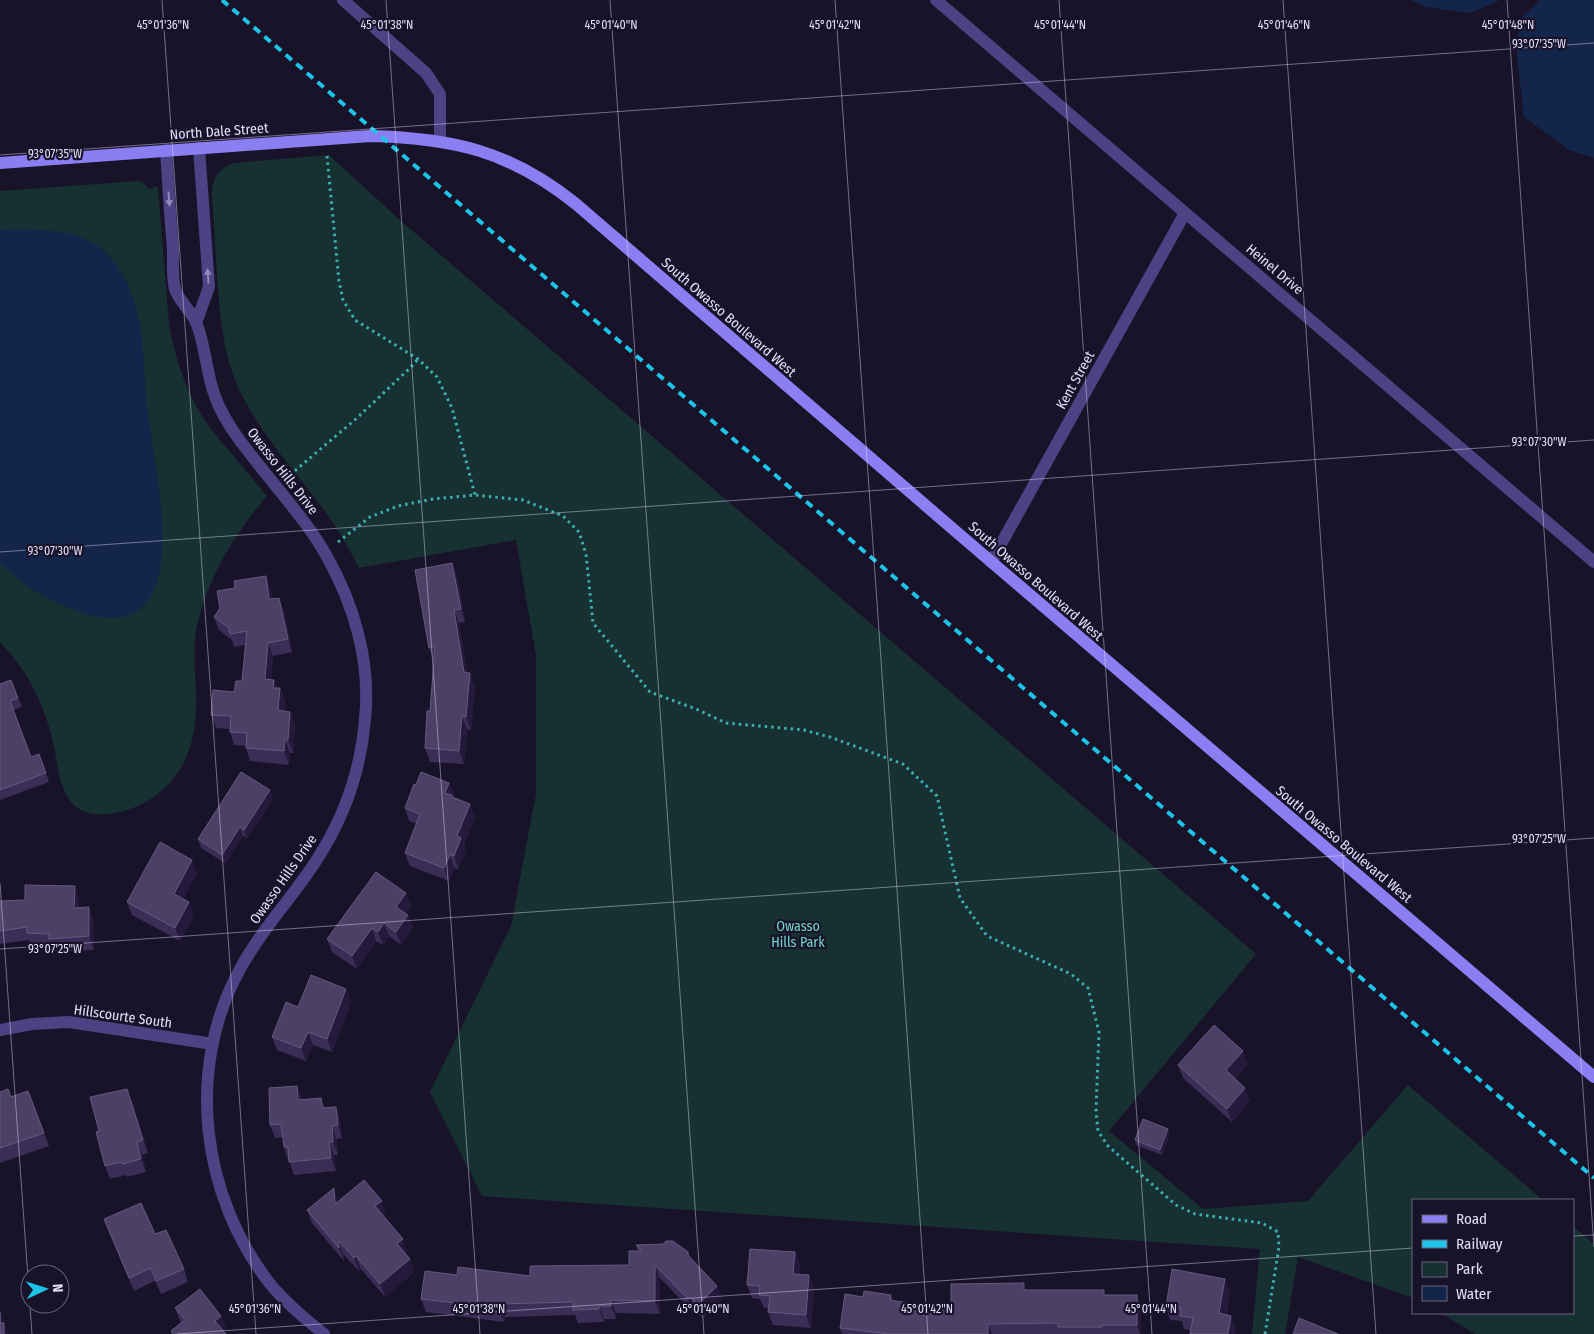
<svg xmlns="http://www.w3.org/2000/svg" width="1594" height="1334" font-family="'Fira Sans Condensed',sans-serif">
  <style>
    .green { fill: #173132 }
    .water { fill: #14254b }
    .lines { fill: none; stroke-linecap: round; stroke-linejoin: round }
    .path { stroke: #3daeb1; stroke-width: 3; stroke-dasharray: 2.5 4; stroke-linecap: butt }
    .street { stroke: #4b4383; stroke-width: 12 }
    .secondary { stroke: #8b7ef3; stroke-width: 12 }
    .rail { stroke: #1cc4ea; stroke-width: 4; stroke-dasharray: 8 6; stroke-linecap: butt }
    .wall { fill: #392e55 }
    .shaded-wall { fill: #241b3c }
    .building { fill: #4b4167; stroke: #635a7e }
    .oneway { fill: #9089b9 }
    .ticks { fill: none; stroke: #e4defc; stroke-width: 1; stroke-opacity: 0.45 }
    .labels { text-anchor: middle; stroke-width: 4.5; stroke-linejoin: round; paint-order: stroke }
    .street-label { font-size: 14px; fill: #e4defc; stroke: #191329 }
    .park-label { font-size: 14px; fill: #6fd6c5; stroke: #191329 }
    .ticks-label { font-size: 12px; text-anchor: middle; fill: #e4defc; stroke: #191329; stroke-width: 4.5; stroke-linejoin: round; paint-order: stroke }
  </style>
  <rect width="100%" height="100%" fill="#191329"/>
  <path class="green" d="M329 155 401 221 1256 954 1109 1131 1203 1209 1308 1201 1408 1085 1543 1200H1413V1298L1298 1257 1285 1334H1252L1260 1249 482 1196 430 1092 511 926 536 794V655L516 540 359 568C349 549 339 530 326 513 299 475 266 441 244 399 223 360 220 317 217 274 215 247 214 221 212 194 212 178 219 168 234 163Z
    M138 181 143 183 149 189 157 186 158 188 169 324C175 359 187 395 208 425 226 449 248 472 267 496 236 532 212 571 199 617 190 646 197 677 196 707 196 756 172 797 124 811 107 815 88 818 74 805 57 788 58 759 52 737 42 700 27 670 0 642V191Z
    M1573 1226 1594 1244V1334H1475L1441 1313H1573Z"/>
  <path class="water" d="M1410 0H1500L1471 13 1425 7Z
    M1540 0H1594V158L1569 150 1524 117 1516 47 1520 19Z
    M0 230C35 230 81 226 107 254 150 299 141 367 149 423 157 479 197 646 86 614 54 604 23 587 0 562Z"/>
  <g class="lines">
    <path class="path" d="M327 156 339 281 343 300 355 320 418 359 437 377 452 408 475 495
      M290 475 357 418 410 368 418 359
      M338 542 370 517 398 506 433 499 475 495 523 500 563 516 579 532 586 554 593 623 650 692 696 709 726 723 804 730 830 737 903 764 937 796 960 898 987 936 1071 974 1088 988 1099 1032 1096 1111 1098 1131 1108 1146 1176 1205 1195 1214 1262 1223 1278 1232 1279 1247 1265 1334"/>
    <path class="street" d="M343 0 426 73 440 94V142
      M936 0 1594 562
      M166 150C168 183 170 216 173 249 173 260 172 278 175 289 179 301 191 311 196 322 206 346 206 375 216 399 227 428 252 456 271 480 290 504 311 528 326 555 354 604 371 662 365 719 361 770 344 818 316 861 292 898 261 930 240 969 185 1069 201 1196 271 1285 286 1303 305 1319 324 1334
      M196 323 209 287 199 148
      M991 562 1185 213
      M0 1030 32 1024 69 1022 213 1044"/>
    <path class="secondary" d="M0 163 370 136C453 138 510 151 576 204L953 529 1594 1077"/>
    <path class="rail" d="M222 0 1594 1178"/>
  </g>
  <path class="wall" d="M457 576 465 622 459 623 467 672 475 686 471 730 467 729 464 764 430 762 425 748 430 711 434 661 429 648Z
    M271 589 272 599 284 611 292 652 273 656 271 680H274L277 688 285 701 284 711 290 712 295 725 293 753H290L289 765 250 761 246 748V746L234 745 230 732V729L216 728 211 715 234 692 242 681 245 645 234 647 232 640 219 630 214 617 220 608Z
    M11 680 22 707 13 710 31 757 39 754 49 782 0 800V684Z
    M449 783 454 796 453 798 470 804 475 817 464 845 466 851 458 869 454 868 449 881 410 866 405 853 417 824 409 821 405 808 416 785Z
    M273 799 247 838 243 836 225 863 201 848 198 839Z
    M197 873 183 899 189 902 194 915 180 941 132 915 127 902Z
    M406 893 411 906 405 914 408 915 413 928 401 945 389 936 383 945 376 941 357 969 332 952 327 939Z
    M79 899V908L94 920V950L54 952 52 946H31L29 940 0 944V901Z
    M346 989 351 1002 332 1052 313 1045 306 1061 277 1050 272 1037 298 1007Z
    M1248 1064 1235 1078 1250 1101 1232 1122 1183 1078 1178 1065Z
    M297 1086 302 1100 321 1098 325 1108 336 1107 340 1120 342 1138 336 1139 338 1155H334L336 1171 294 1175 289 1160H288L284 1147 283 1137 275 1138 270 1125Z
    M28 1091 49 1146 0 1163V1092L11 1097Z
    M132 1102 148 1153 142 1155 146 1172 127 1177 126 1175 110 1179 105 1166 99 1131Z
    M1170 1134 1162 1155 1136 1145 1135 1140Z
    M338 1202 386 1214 383 1216 407 1252 405 1254 410 1259 414 1272 385 1297 361 1269 359 1271 343 1254 344 1261 312 1223 307 1210Z
    M104 1219 155 1234 184 1269 188 1282 161 1294 155 1281 134 1291 109 1232Z
    M636 1245 688 1252 690 1258 717 1286 722 1299 703 1318 695 1310 693 1312 660 1278V1314L616 1313V1319H604V1322L578 1323 575 1315 505 1317 504 1322 426 1312 421 1299 530 1276 629 1265 638 1251Z
    M795 1252 800 1265 799 1275 814 1288 811 1328 773 1325 768 1312 769 1308H764L760 1299 752 1298 747 1285Z
    M1027 1290 1106 1295H1137L1141 1308V1334H842L840 1328 863 1297 891 1295 893 1301 951 1310Z
    M1230 1292 1226 1315 1236 1329 1190 1330 1184 1329 1182 1321 1170 1320 1166 1307Z
    M175 1308 221 1316 226 1329 223 1331 226 1334H172L171 1331 181 1323Z"/>
  <path class="shaded-wall" d="M452 563 457 576 465 622 461 609Z
    M266 576 271 589 274 612 269 599Z
    M279 598 284 611 292 652 288 639Z
    M454 610 459 623 469 684 470 673 475 686 471 730 466 717 464 672Z
    M268 643 273 656 270 692 265 679Z
    M274 680 279 693 273 688Z
    M280 688 285 701 283 723 278 710Z
    M290 712 295 725 293 753 288 740Z
    M462 716 467 729 464 764 459 751Z
    M285 740 290 753 289 765 284 751Z
    M449 783 454 796 453 797 445 793Z
    M270 790 273 799 247 838 244 830Z
    M470 804 475 817 464 845 466 851 458 869 454 856 457 836Z
    M240 827 243 836 225 863 222 855Z
    M450 855 454 868 449 881 444 868Z
    M192 860 197 873 179 907 174 894Z
    M75 886 79 899 78 921 74 908Z
    M406 893 411 906 401 920 396 907Z
    M189 902 194 915 180 941 175 928Z
    M89 907 94 920V950L89 936Z
    M408 915 413 928 401 945 396 932Z
    M384 923 389 936 383 945 378 932Z
    M372 928 376 941 357 969 352 956Z
    M346 989 351 1002 332 1052 327 1039Z
    M308 1032 313 1045 306 1061 301 1048Z
    M1243 1051 1248 1064 1230 1083 1226 1070Z
    M297 1086 301 1099 303 1113 298 1100Z
    M1245 1088 1250 1101 1232 1122 1227 1109Z
    M127 1089 132 1102 148 1153 143 1140Z
    M336 1107 340 1120 342 1138 338 1125Z
    M332 1126 336 1139 338 1155 333 1142Z
    M1168 1129 1170 1134 1162 1155 1160 1150Z
    M137 1142 142 1155 146 1172 141 1159Z
    M329 1142 334 1155 336 1171 331 1158Z
    M334 1188 338 1201 340 1217 335 1204Z
    M382 1201 386 1214 380 1219 375 1206Z
    M403 1239 407 1252 402 1257 397 1244Z
    M339 1241 343 1254 344 1261 339 1248Z
    M795 1252 800 1265 798 1287 793 1274Z
    M356 1256 361 1269 359 1271 354 1258Z
    M410 1259 414 1272 385 1297 380 1284Z
    M655 1265 660 1278V1314L655 1301Z
    M809 1275 814 1288 811 1328 806 1315Z
    M1225 1279 1230 1292 1224 1326 1219 1313Z
    M717 1286 722 1299 703 1318 698 1305Z
    M1137 1295 1141 1308V1334H1140L1137 1325Z
    M690 1297 695 1310 693 1312 688 1299Z
    M611 1300 616 1313V1319L611 1306Z
    M500 1304 505 1317 504 1322 499 1308Z
    M599 1306 604 1319V1322L599 1309Z
    M0 1312 5 1325 8 1334H4L0 1323Z
    M221 1316 226 1329 220 1334 215 1321Z
    M1231 1316 1236 1329 1235 1334H1228Z
    M988 1324 992 1334H988Z"/>
  <path class="building" d="M452 563 461 609 454 610 464 672 470 673 466 717 462 716 459 751 425 748 427 711H430L435 646 429 648 415 570Z
    M266 576 269 599 279 598 288 639 268 643 265 679 274 680 273 688H280L278 710 290 712 288 740H285L284 751 246 748 247 733 230 732 231 716 211 715 213 690 234 692 236 681H242L247 631 230 634 229 628 214 617 220 608 217 591 235 588 234 581Z
    M11 680 18 698 10 701 31 757 39 754 46 773 0 790V684Z
    M241 772 270 790 244 830 240 827 222 855 198 839Z
    M421 772 449 783 445 793 452 795V797L470 804 457 836 461 838 454 856 450 855 444 868 405 853 420 814 405 808 414 784 416 785Z
    M160 842 192 860 174 894 189 902 175 928 127 902Z
    M376 872 406 893 396 907 408 915 396 932 384 923 378 932 372 928 352 956 327 939Z
    M25 885 75 886 74 908 89 907V936L49 939V934L27 933V927L0 931V901L25 900Z
    M311 975 346 989 327 1039 308 1032 301 1048 272 1037 286 1002 298 1007Z
    M1214 1025 1243 1051 1226 1070 1245 1088 1227 1109 1178 1065Z
    M297 1086 298 1100 321 1098 322 1108 336 1107 338 1125 332 1126 333 1142H329L331 1158 289 1162 288 1147H284L281 1124 270 1125 269 1088Z
    M8 1089 11 1097 28 1091 44 1133 0 1148V1092Z
    M127 1089 143 1140 137 1142 141 1159 122 1164 121 1162 105 1166 96 1132 99 1131 90 1097Z
    M1143 1119 1168 1129 1160 1150 1135 1140Z
    M364 1180 382 1201 375 1206 403 1239 397 1244 410 1259 380 1284 356 1256 354 1258 339 1241V1248L307 1210 334 1188 335 1204Z
    M141 1203 155 1234 166 1230 184 1269 156 1281 151 1268 129 1278 104 1219Z
    M666 1241H673L688 1252V1255L717 1286 698 1305 690 1297 688 1299 655 1265V1301L611 1300V1306H599V1309L573 1310V1302L500 1304 499 1308 421 1299 425 1271 457 1275 458 1267 530 1276V1266L629 1265V1251H642L636 1245 663 1244Z
    M750 1249 795 1252 793 1274 809 1275 806 1315 768 1312 770 1296 759 1295 760 1286 747 1285Z
    M1172 1269 1225 1279 1219 1313 1231 1316 1228 1334H1190L1193 1318 1180 1316 1181 1309 1166 1307Z
    M1024 1283V1290H1104V1295H1137V1325H1102V1327H1058V1323L988 1324V1334H889L840 1328 845 1294 863 1297 864 1291 891 1295 890 1300 951 1310V1284Z
    M200 1289 221 1316 215 1321 226 1334H173L171 1331 185 1320 175 1308Z
    M0 1312V1323H4V1334H0Z
    M1299 1318 1338 1334H1293Z"/>
  <defs><path id="oneway-solid" d="M-6-.8H1V-3.2L6.5 0L1 3.2V.8H-6Z" transform="scale(1.25)"/></defs>
  <g class="oneway">
    <use href="#oneway-solid" transform="translate(169 199) rotate(86)"/>
    <use href="#oneway-solid" transform="translate(208 276) rotate(-94)"/>
  </g>
  <path class="ticks" d="M162 0 256 1334M386 0 480 1334M610 0 704 1334M835 0 928 1334M1059 0 1152 1334M1283 0 1376 1334M1507 0 1594 1247M0 155 1594 43M0 552 1594 440M0 883 32 1334M0 949 1594 838M1573 1236 1594 1235M177 1334 1413 1248"/>
  <g class="labels">
    <g class="street-label">
      <text transform="translate(219 131) rotate(-4)" y="5">North Dale Street</text>
      <text transform="translate(1275 269) rotate(40)" y="5">Heinel Drive</text>
      <text transform="translate(729 317) rotate(41)" y="5">South Owasso Boulevard West</text>
      <text transform="translate(1075 380) rotate(-61)" y="5">Kent Street</text>
      <text transform="translate(283 471) rotate(52)" y="5">Owasso Hills Drive</text>
      <text transform="translate(1036 581) rotate(41)" y="5">South Owasso Boulevard West</text>
      <text transform="translate(1344 844) rotate(40)" y="5">South Owasso Boulevard West</text>
      <text transform="translate(283 879) rotate(-55)" y="5">Owasso Hills Drive</text>
      <text transform="translate(123 1016) rotate(8)" y="5">Hillscourte South</text>
    </g>
    <g class="park-label">
      <text x="798" y="931">Owasso<tspan x="798" dy="16">Hills Park</tspan></text>
    </g>
  </g>
  <g class="ticks-label">
    <text x="1508" y="29">45°01'48"N</text>
    <text x="163" y="29">45°01'36"N</text>
    <text x="387" y="29">45°01'38"N</text>
    <text x="611" y="29">45°01'40"N</text>
    <text x="835" y="29">45°01'42"N</text>
    <text x="1060" y="29">45°01'44"N</text>
    <text x="1284" y="29">45°01'46"N</text>
    <text x="1539" y="48">93°07'35"W</text>
    <text x="55" y="158">93°07'35"W</text>
    <text x="1539" y="446">93°07'30"W</text>
    <text x="55" y="555">93°07'30"W</text>
    <text x="1539" y="843">93°07'25"W</text>
    <text x="55" y="953">93°07'25"W</text>
    <text x="255" y="1313">45°01'36"N</text>
    <text x="479" y="1313">45°01'38"N</text>
    <text x="703" y="1313">45°01'40"N</text>
    <text x="927" y="1313">45°01'42"N</text>
    <text x="1151" y="1313">45°01'44"N</text>
  </g>
  <rect x="1412" y="1199" width="162" height="115" fill="#191329" stroke="#6a647d"/>
  <rect x="1422" y="1215" width="25" height="8" fill="#8b7ef3" stroke="#6a647d"/>
  <text x="1456" y="1224" font-size="15" fill="#e4defc">Road</text>
  <rect x="1422" y="1240" width="25" height="8" fill="#1cc4ea" stroke="#6a647d"/>
  <text x="1456" y="1249" font-size="15" fill="#e4defc">Railway</text>
  <rect x="1422" y="1262" width="25" height="15" fill="#173132" stroke="#6a647d"/>
  <text x="1456" y="1274" font-size="15" fill="#e4defc">Park</text>
  <rect x="1422" y="1286" width="25" height="15" fill="#14254b" stroke="#6a647d"/>
  <text x="1456" y="1299" font-size="15" fill="#e4defc">Water</text>
  <g transform="translate(45 1289) rotate(86)"><circle r="24" fill="#191329" stroke="#6a647d"/>
  <path d="M0-4L9 19L0 12L-9 19Z" fill="#1cc4ea"/>
  <text y="-8" font-size="14" font-weight="bold" text-anchor="middle" fill="#e4defc">N</text>
  </g>
</svg>
